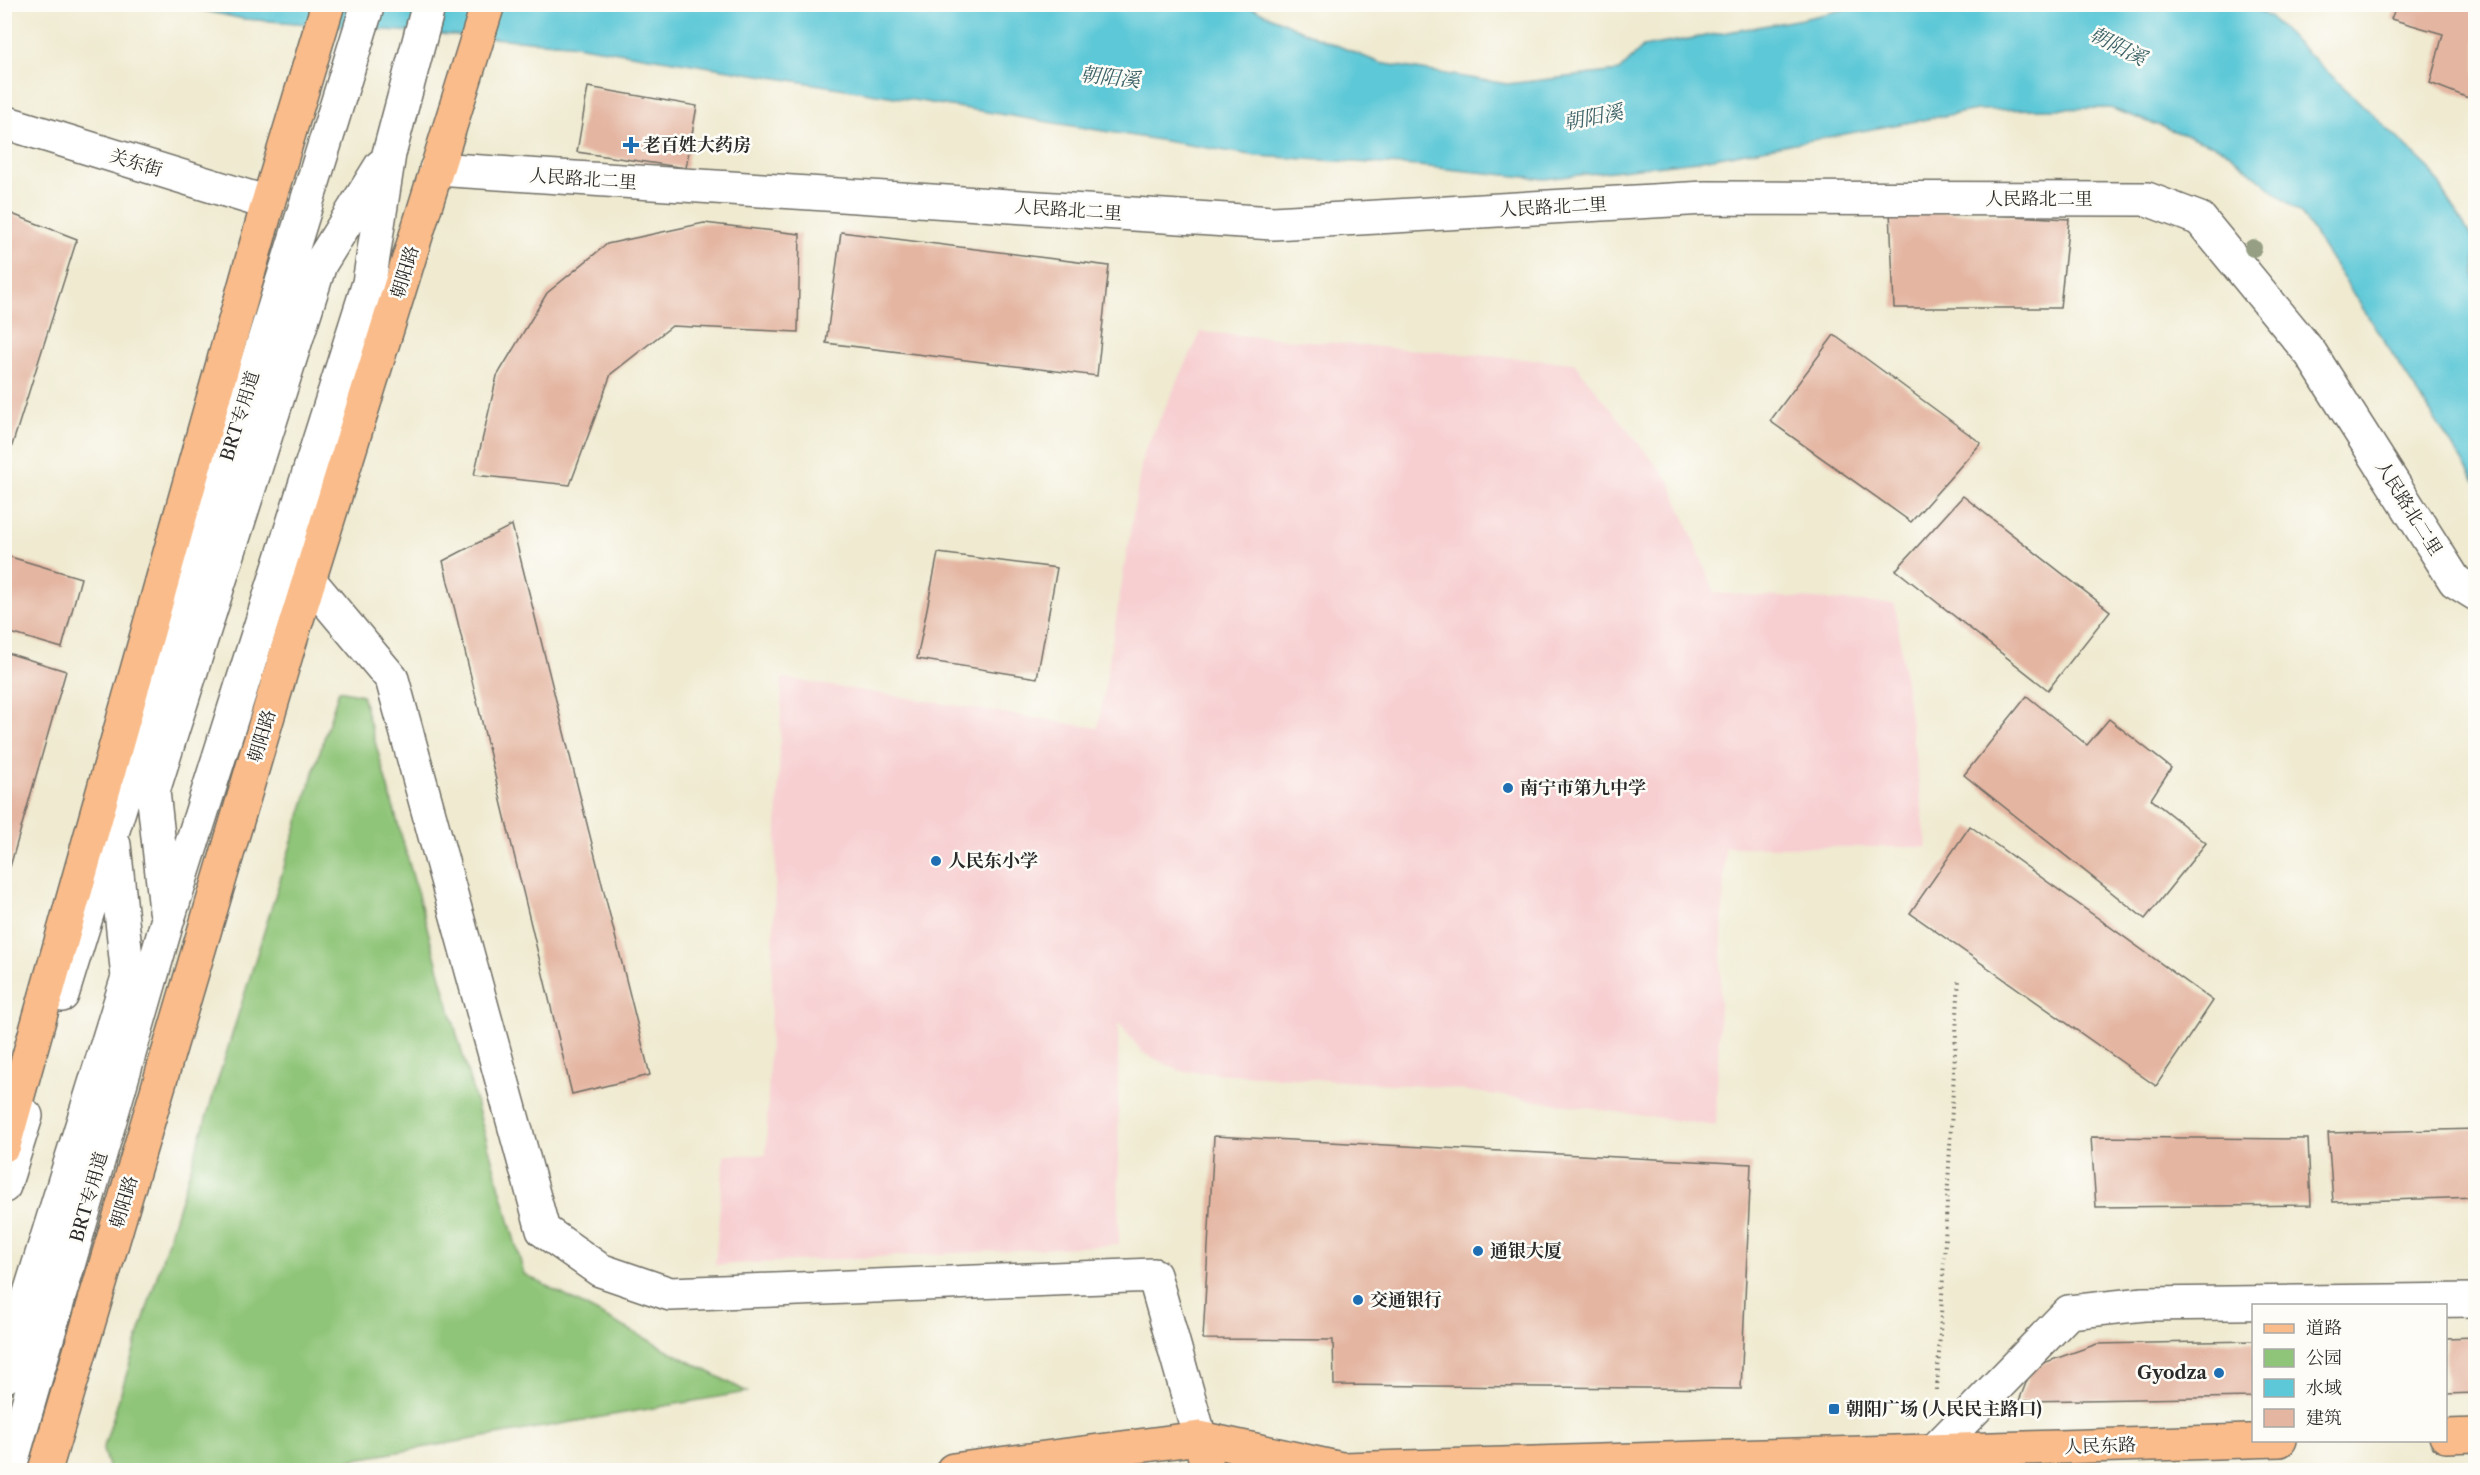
<svg xmlns="http://www.w3.org/2000/svg" width="2480" height="1475" font-family="'Libre Caslon Text','Noto Serif SC',serif">
  <style>
    .built { fill: #f7cfd1 }
    .green { fill: #8fc578; stroke: #5d7852; stroke-width: 1.5 }
    .water { fill: #5dc8d7; stroke: #447a81; stroke-width: 1.5 }
    .building { fill: #e4b6a2 }
    .lines { fill: none; stroke-linecap: round; stroke-linejoin: round }
    .minor-casing { stroke: #706e65; stroke-width: 36 }
    .major-casing { stroke: #706e65; stroke-width: 36 }
    .path { stroke: #706e65; stroke-width: 4; stroke-dasharray: 1.5 4.5; stroke-linecap: butt }
    .minor { stroke: #fff; stroke-width: 33 }
    .major { stroke: #f9bc8a; stroke-width: 33 }
    .tree { fill: #969f84 }
    .poi-dot { fill: #1f6fb2; stroke: #fdfcf7; stroke-width: 2 }
    .labels { text-anchor: middle; stroke-width: 5; stroke-linejoin: round; paint-order: stroke }
    .poi-label { font-size: 18px; font-weight: bold; fill: #2b2b2b; stroke: #fdfcf7; text-anchor: start }
    .street-label { font-size: 18px; fill: #2b2b2b; stroke: #fdfcf7 }
    .water-label { font-size: 20px; font-style: italic; fill: #3c6267; stroke: #fdfcf7 }
  </style>
  <rect width="100%" height="100%" fill="#fdfcf7"/>
  <filter id="ink" filterUnits="userSpaceOnUse"><feTurbulence type="fractalNoise" baseFrequency=".0167" numOctaves="2"/><feDisplacementMap in="SourceGraphic" scale="12" xChannelSelector="R" yChannelSelector="G"/><feConvolveMatrix kernelMatrix="1 2 1 2 8 2 1 2 1" color-interpolation-filters="sRGB"/></filter>
  <filter id="wash" filterUnits="userSpaceOnUse"><feTurbulence type="fractalNoise" baseFrequency=".008" numOctaves="4" result="noise"/><feDisplacementMap in="SourceGraphic" scale="24" xChannelSelector="R" yChannelSelector="G"/><feGaussianBlur stdDeviation="1.35" result="paint"/><feColorMatrix in="noise" values="0 0 0 0 0 0 0 0 0 0 0 0 0 0 0 0 0 1.4 0 .05"/><feComposite in="paint" operator="in"/></filter>
  <g filter="url(#wash)">
    <rect width="100%" height="100%" fill="#efead0"/>
    <path class="built" d="M1201 332 1574 363 1670 482 1715 593 1895 604 1927 847H1725L1716 1126 1440 1087 1180 1071 1143 1053 1118 1022 1119 1245 715 1265 724 1155H766L782 678 1098 728 1143 454Z"/>
    <path class="green" d="M339 690 362 695 524 1274 747 1392 293 1470H109L103 1450Z"/>
    <path class="water" d="M178 5H1246L1302 31 1380 63 1507 84 1619 71 1643 47 1802 19 1864 5H2250L2271 18 2430 169 2475 243V481L2302 215 2224 149 2110 108 1977 110 1697 161 1545 179 1418 166 1257 156 569 44 243 19Z"/>
    <g id="blocks">
      <path class="building" d="M2397 4H2476V101L2430 83 2443 34 2391 19Z
        M588 87 697 106 686 168 577 152Z
        M1890 210 2069 219 2060 308H1894Z
        M4 211 77 239 5 468H4Z
        M704 223 800 234 798 332 672 326 611 374 570 485 474 475 497 376 547 293 607 244Z
        M841 232 1109 266 1097 376 826 343Z
        M1834 335 1981 443 1911 522 1770 421Z
        M1963 496 2110 611 2048 690 1896 570Z
        M512 525 650 1075 572 1094 443 561Z
        M938 553 1057 568 1037 678 917 659Z
        M4 555 81 578 62 648 4 631Z
        M4 652 66 671 10 867 4 865Z
        M2027 696 2087 745 2109 719 2171 768 2151 799 2206 843 2145 919 1964 775Z
        M1970 826 2213 1001 2156 1086 1910 913Z
        M2476 1129V1197L2333 1202 2328 1133Z
        M1214 1136 1751 1164 1741 1389 1334 1385 1333 1340 1203 1339Z
        M2091 1137 2308 1139 2311 1205 2096 1207Z
        M2476 1337V1393L2446 1394V1338Z
        M2254 1341V1397L2019 1401 2032 1367 2097 1344Z"/>
    </g>
  </g>
  <g filter="url(#ink)">
    <use href="#blocks" fill-opacity="0" stroke="#706e65" stroke-width="1.5"/>
    <g class="lines">
      <defs>
        <path id="minor" d="M4 122 268 203
          M436 169 1273 223 1705 198 2147 199 2200 219 2311 354 2455 581 2476 594
          M309 580 392 679 543 1230 600 1270 670 1294 1154 1275 1200 1438
          M166 910 153 791 320 264 381 166
          M62 995 368 4
          M4 1186 26 1116
          M4 1377 128 977 114 845
          M1934 1451 2069 1312 2144 1304 2476 1300
          M9 1470 167 922 369 283 389 154 429 4"/>
        <path id="major" d="M4 1145 268 203 328 4
          M2446 1436 2476 1435
          M1200 1438 1208 1470
          M45 1470 288 648 488 4
          M953 1470 1200 1438 1342 1469 2280 1440"/>
      </defs>
      <use href="#minor" class="minor-casing"/>
      <use href="#major" class="major-casing"/>
      <path class="path" d="M1937 1390 1959 977"/>
      <use href="#minor" class="minor"/>
      <use href="#major" class="major"/>
    </g>
    <circle class="tree" cx="2253" cy="248" r="9"/>
  </g>
  <g class="poi-dot">
    <path d="M628 136h6v6h6v6h-6v6h-6v-6h-6v-6h6z"/>
    <circle cx="1508" cy="788" r="6"/>
    <circle cx="936" cy="861" r="6"/>
    <circle cx="1478" cy="1251" r="6"/>
    <circle cx="1358" cy="1300" r="6"/>
    <circle cx="2219" cy="1373" r="6"/>
    <rect x="1828" y="1403" width="12" height="12" rx="3"/>
  </g>
  <g class="labels">
    <g class="poi-label">
      <text x="643" y="151">老百姓大药房</text>
      <text x="1520" y="794">南宁市第九中学</text>
      <text x="948" y="867">人民东小学</text>
      <text x="1490" y="1257">通银大厦</text>
      <text x="1370" y="1306">交通银行</text>
      <text x="2207" y="1379" text-anchor="end">Gyodza</text>
      <text x="1846" y="1415">朝阳广场 (人民民主路口)</text>
    </g>
    <g class="street-label">
      <text transform="translate(136 163) rotate(17)" y="6">关东街</text>
      <text transform="translate(583 179) rotate(4)" y="6">人民路北二里</text>
      <text x="2039" y="205">人民路北二里</text>
      <text transform="translate(1553 207) rotate(-3)" y="6">人民路北二里</text>
      <text transform="translate(1068 210) rotate(4)" y="6">人民路北二里</text>
      <text transform="translate(405 272) rotate(-73)" y="6">朝阳路</text>
      <text transform="translate(240 416) rotate(-73)" y="6">BRT专用道</text>
      <text transform="translate(2409 508) rotate(58)" y="6">人民路北二里</text>
      <text transform="translate(262 736) rotate(-73)" y="6">朝阳路</text>
      <text transform="translate(89 1197) rotate(-74)" y="6">BRT专用道</text>
      <text transform="translate(124 1202) rotate(-73)" y="6">朝阳路</text>
      <text transform="translate(2100 1446) rotate(-2)" y="6">人民东路</text>
    </g>
    <g class="water-label">
      <text transform="translate(2118 46) rotate(27)" y="7">朝阳溪</text>
      <text transform="translate(1110 77) rotate(6)" y="7">朝阳溪</text>
      <text transform="translate(1593 117) rotate(-11)" y="7">朝阳溪</text>
    </g>
  </g>
  <rect width="2480" height="1475" fill="none" stroke="#fdfcf7" stroke-width="24"/>
  <rect x="2252" y="1304" width="195" height="138" fill="#fdfcf7" stroke="#a9a8a5" stroke-width="1.5"/>
  <rect x="2264" y="1324" width="30" height="9" fill="#f9bc8a" stroke="#a9a8a5" stroke-width="1.5"/>
  <text x="2306" y="1334" font-size="18" fill="#2b2b2b">道路</text>
  <rect x="2264" y="1349" width="30" height="18" fill="#8fc578" stroke="#a9a8a5" stroke-width="1.5"/>
  <text x="2306" y="1364" font-size="18" fill="#2b2b2b">公园</text>
  <rect x="2264" y="1379" width="30" height="18" fill="#5dc8d7" stroke="#a9a8a5" stroke-width="1.5"/>
  <text x="2306" y="1394" font-size="18" fill="#2b2b2b">水域</text>
  <rect x="2264" y="1409" width="30" height="18" fill="#e4b6a2" stroke="#a9a8a5" stroke-width="1.5"/>
  <text x="2306" y="1424" font-size="18" fill="#2b2b2b">建筑</text>
</svg>
